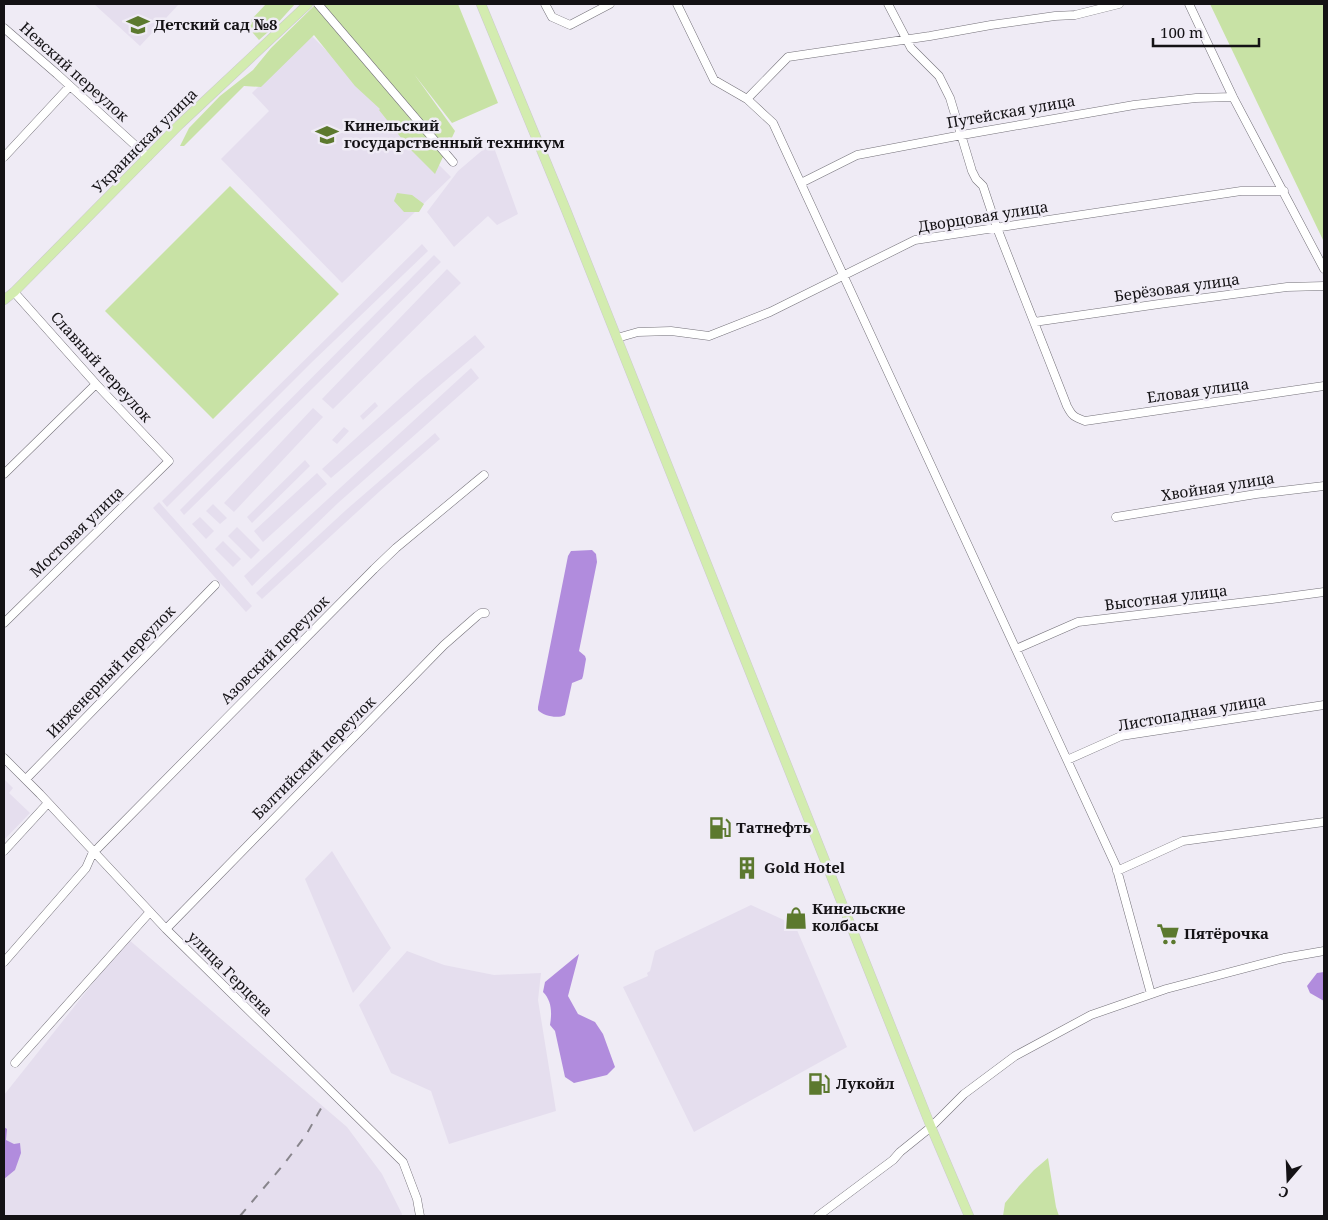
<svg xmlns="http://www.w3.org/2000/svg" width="1328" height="1220" font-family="'Noto Serif',serif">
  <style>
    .built { fill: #e5deee }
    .green { fill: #c8e2a5 }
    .water { fill: #b18cdd }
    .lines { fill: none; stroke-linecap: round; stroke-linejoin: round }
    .minor-casing { stroke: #747179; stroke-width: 9 }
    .major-casing { stroke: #cbcbcc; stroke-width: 10 }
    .minor { stroke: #fff; stroke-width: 8 }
    .major { stroke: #d3ecaf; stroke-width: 9 }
    .rail { stroke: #88858c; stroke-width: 2; stroke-dasharray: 9 9; stroke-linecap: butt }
    .labels { text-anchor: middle; stroke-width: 5; stroke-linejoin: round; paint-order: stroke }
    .poi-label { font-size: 15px; font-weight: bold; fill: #141215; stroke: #efebf5; text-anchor: start }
    .street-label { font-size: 15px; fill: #141215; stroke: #efebf5 }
  </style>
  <rect width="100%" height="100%" fill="#efebf5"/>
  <path class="built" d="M94 4H179L140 46Z
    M311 35 451 177 342 283 221 159 269 111 252 93Z
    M492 142 518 214 497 225 488 216 454 247 427 212 458 171Z
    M422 244 428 251 312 362 167 507 162 501Z
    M434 255 441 262 184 515 180 510Z
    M447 269 461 283 333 409 322 399Z
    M475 335 485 347 331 478 322 469 419 381Z
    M471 368 479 378 338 503 252 586 244 576Z
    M375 402 378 406 363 420 360 416Z
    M313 408 323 417 234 512 224 503Z
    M344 427 349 431 337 444 332 440Z
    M435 433 440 439 380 491 262 599 256 593 346 510Z
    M305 460 310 466 252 523 247 517Z
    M317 473 327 484 263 542 254 531Z
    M159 502 252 606 246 612 153 508Z
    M213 504 227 518 220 524 206 511Z
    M200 517 214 531 206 539 192 524Z
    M237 527 260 550 251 559 228 536Z
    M223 541 241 559 233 567 215 549Z
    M4 779 13 788 9 793 30 813 4 840Z
    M332 851 391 948 353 993 305 879Z
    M751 905 784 920 787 926 794 923 847 1047 694 1132 623 987 648 976 647 973 650 971 655 951Z
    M128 939 347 1127 382 1174 402 1214 401 1216H4V1095Z
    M407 951 444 965 494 975 541 973 538 1000 556 1111 449 1144 431 1091 391 1073 359 1005Z"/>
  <path class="green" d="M266 4H295L276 25 259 40 253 33 249 22Z
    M316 4H458L498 103 452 123 414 74 455 131 435 174 410 149 379 110 380 109 355 86 314 35 261 87 244 86 184 146H180L189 128 220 96 253 70 271 48Z
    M1210 4H1324V242Z
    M230 186 339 294 213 419 105 311Z
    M397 193 412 195 424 204 419 212H404L394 201Z
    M1048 1158 1056 1207 1059 1216H1003L1005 1203 1019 1186 1034 1170Z"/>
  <path class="water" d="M592 550 596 554 597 562 579 651 585 656 586 659 583 676 582 679 572 683 565 715C558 719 543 716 538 710V707L568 556 571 551Z
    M579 954 568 996 578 1014 595 1022 603 1034 615 1067 607 1075 574 1083 565 1077 555 1031 550 1025C552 1013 552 1001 543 992L545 982Z
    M1324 972V1001L1310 993 1307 986 1317 973Z
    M4 1127 7 1129 6 1140 14 1144 20 1143 21 1153 15 1170 4 1179Z"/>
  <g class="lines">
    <defs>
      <path id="minor" d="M318 4 453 162
        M545 4 552 17 570 25 610 4
        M677 4 714 80 747 99 773 123 1116 866 1151 994
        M888 4 911 48 939 76 950 98 972 171 976 179 983 186 997 228 1067 406C1072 416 1074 417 1085 421L1324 386
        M1189 4 1233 97 1324 269
        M4 28 57 74 148 157
        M747 99 788 57 930 36 991 25 1055 16 1075 15 1119 4
        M4 157 70 86
        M801 183 857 155 962 135 1134 105 1196 98 1233 97
        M1034 322 1159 304 1287 287 1324 286
        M617 338 638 332 671 331 709 336 770 312 915 240 1241 191H1284
        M4 474 96 384
        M1116 517 1256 494 1324 486
        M4 623 169 461 96 384 14 292
        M1016 649 1078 622 1272 599 1324 592
        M4 758 40 794 166 929 403 1162 417 1199 420 1216
        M1067 760 1121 736 1324 705
        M26 779 215 585
        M4 851 48 803
        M1117 871 1183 841 1324 822
        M166 929 444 645 477 616 481 613H485
        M4 962 86 868 93 852 98 848 374 569 396 548 484 475
        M15 1063 149 913
        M818 1216 893 1160 900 1152 931 1127 964 1094 1015 1056 1091 1015 1166 989 1284 958 1324 951"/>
      <path id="major" d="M481 4 566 210 931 1127 969 1216
        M4 300 14 292 179 125 308 4"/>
    </defs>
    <use href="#minor" class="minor-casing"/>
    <use href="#major" class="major-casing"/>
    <use href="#minor" class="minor"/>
    <use href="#major" class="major"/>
    <path class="rail" d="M240 1216 284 1164 306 1135 324 1103"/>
  </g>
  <defs>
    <symbol id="school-bare" viewBox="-9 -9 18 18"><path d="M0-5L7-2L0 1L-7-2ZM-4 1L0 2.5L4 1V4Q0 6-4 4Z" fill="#5c792e" stroke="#efebf5" stroke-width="2.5" paint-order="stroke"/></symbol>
    <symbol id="university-bare" viewBox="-9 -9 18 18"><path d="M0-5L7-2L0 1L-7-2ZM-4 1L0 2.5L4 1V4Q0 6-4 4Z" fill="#5c792e" stroke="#efebf5" stroke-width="2.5" paint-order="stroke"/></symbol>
    <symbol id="fuel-bare" viewBox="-9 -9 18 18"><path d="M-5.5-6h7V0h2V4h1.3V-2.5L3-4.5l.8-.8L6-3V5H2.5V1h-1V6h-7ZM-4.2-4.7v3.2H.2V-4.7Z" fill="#5c792e" stroke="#efebf5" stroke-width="2.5" paint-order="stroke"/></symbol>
    <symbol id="building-bare" viewBox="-9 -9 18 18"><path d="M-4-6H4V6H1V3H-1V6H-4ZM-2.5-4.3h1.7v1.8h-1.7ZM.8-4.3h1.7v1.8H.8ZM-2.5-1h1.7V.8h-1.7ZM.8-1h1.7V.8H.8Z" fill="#5c792e" stroke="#efebf5" stroke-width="2.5" paint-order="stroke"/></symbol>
    <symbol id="shop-bare" viewBox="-9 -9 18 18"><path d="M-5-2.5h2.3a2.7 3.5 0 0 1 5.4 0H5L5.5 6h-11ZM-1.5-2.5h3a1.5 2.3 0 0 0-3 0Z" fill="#5c792e" stroke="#efebf5" stroke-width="2.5" paint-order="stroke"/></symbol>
    <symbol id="supermarket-bare" viewBox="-9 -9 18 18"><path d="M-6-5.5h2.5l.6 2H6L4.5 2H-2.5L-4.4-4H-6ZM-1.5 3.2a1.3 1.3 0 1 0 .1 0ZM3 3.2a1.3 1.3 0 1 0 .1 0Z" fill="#5c792e" stroke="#efebf5" stroke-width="2.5" paint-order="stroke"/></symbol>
  </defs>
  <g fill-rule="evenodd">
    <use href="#school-bare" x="122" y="9" width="32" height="32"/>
    <use href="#university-bare" x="311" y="119" width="32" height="32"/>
    <use href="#fuel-bare" x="704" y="812" width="32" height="32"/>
    <use href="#building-bare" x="731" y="852" width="32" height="32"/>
    <use href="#shop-bare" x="780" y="902" width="32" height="32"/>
    <use href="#supermarket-bare" x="1152" y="918" width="32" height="32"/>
    <use href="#fuel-bare" x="803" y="1068" width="32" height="32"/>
  </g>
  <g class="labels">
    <g class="poi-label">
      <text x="154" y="30">Детский сад №8</text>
      <text x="344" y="131">Кинельский<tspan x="344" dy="17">государственный техникум</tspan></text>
      <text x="736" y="833">Татнефть</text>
      <text x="764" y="873">Gold Hotel</text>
      <text x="812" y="914">Кинельские<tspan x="812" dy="17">колбасы</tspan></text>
      <text x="1184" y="939">Пятёрочка</text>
      <text x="836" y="1089">Лукойл</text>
    </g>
    <g class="street-label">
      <text transform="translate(74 72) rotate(42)" y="5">Невский переулок</text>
      <text transform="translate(1011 112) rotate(-10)" y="5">Путейская улица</text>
      <text transform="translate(145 141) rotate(-45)" y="5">Украинская улица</text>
      <text transform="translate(983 217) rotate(-9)" y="5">Дворцовая улица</text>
      <text transform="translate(1177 288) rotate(-8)" y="5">Берёзовая улица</text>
      <text transform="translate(101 367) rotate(48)" y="5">Славный переулок</text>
      <text transform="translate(1198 391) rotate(-8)" y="5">Еловая улица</text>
      <text transform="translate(1218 487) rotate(-9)" y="5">Хвойная улица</text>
      <text transform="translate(77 532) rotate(-44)" y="5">Мостовая улица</text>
      <text transform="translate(1166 598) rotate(-7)" y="5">Высотная улица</text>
      <text transform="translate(275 650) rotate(-45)" y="5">Азовский переулок</text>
      <text transform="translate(111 672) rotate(-46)" y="5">Инженерный переулок</text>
      <text transform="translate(1192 713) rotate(-10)" y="5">Листопадная улица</text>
      <text transform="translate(314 758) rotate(-45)" y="5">Балтийский переулок</text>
      <text transform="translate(230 974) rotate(45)" y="5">улица Герцена</text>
    </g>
  </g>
  <rect width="1328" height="1220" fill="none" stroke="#141215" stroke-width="10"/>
  <g transform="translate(1288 1180) rotate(199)" stroke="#efebf5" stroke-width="4" paint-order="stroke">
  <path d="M0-4L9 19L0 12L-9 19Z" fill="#141215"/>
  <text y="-8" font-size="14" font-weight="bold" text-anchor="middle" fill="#141215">С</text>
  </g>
  <path d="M1153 38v8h106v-8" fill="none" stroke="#141215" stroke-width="2.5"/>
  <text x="1160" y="38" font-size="15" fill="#141215" stroke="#efebf5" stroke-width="4" paint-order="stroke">100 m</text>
</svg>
